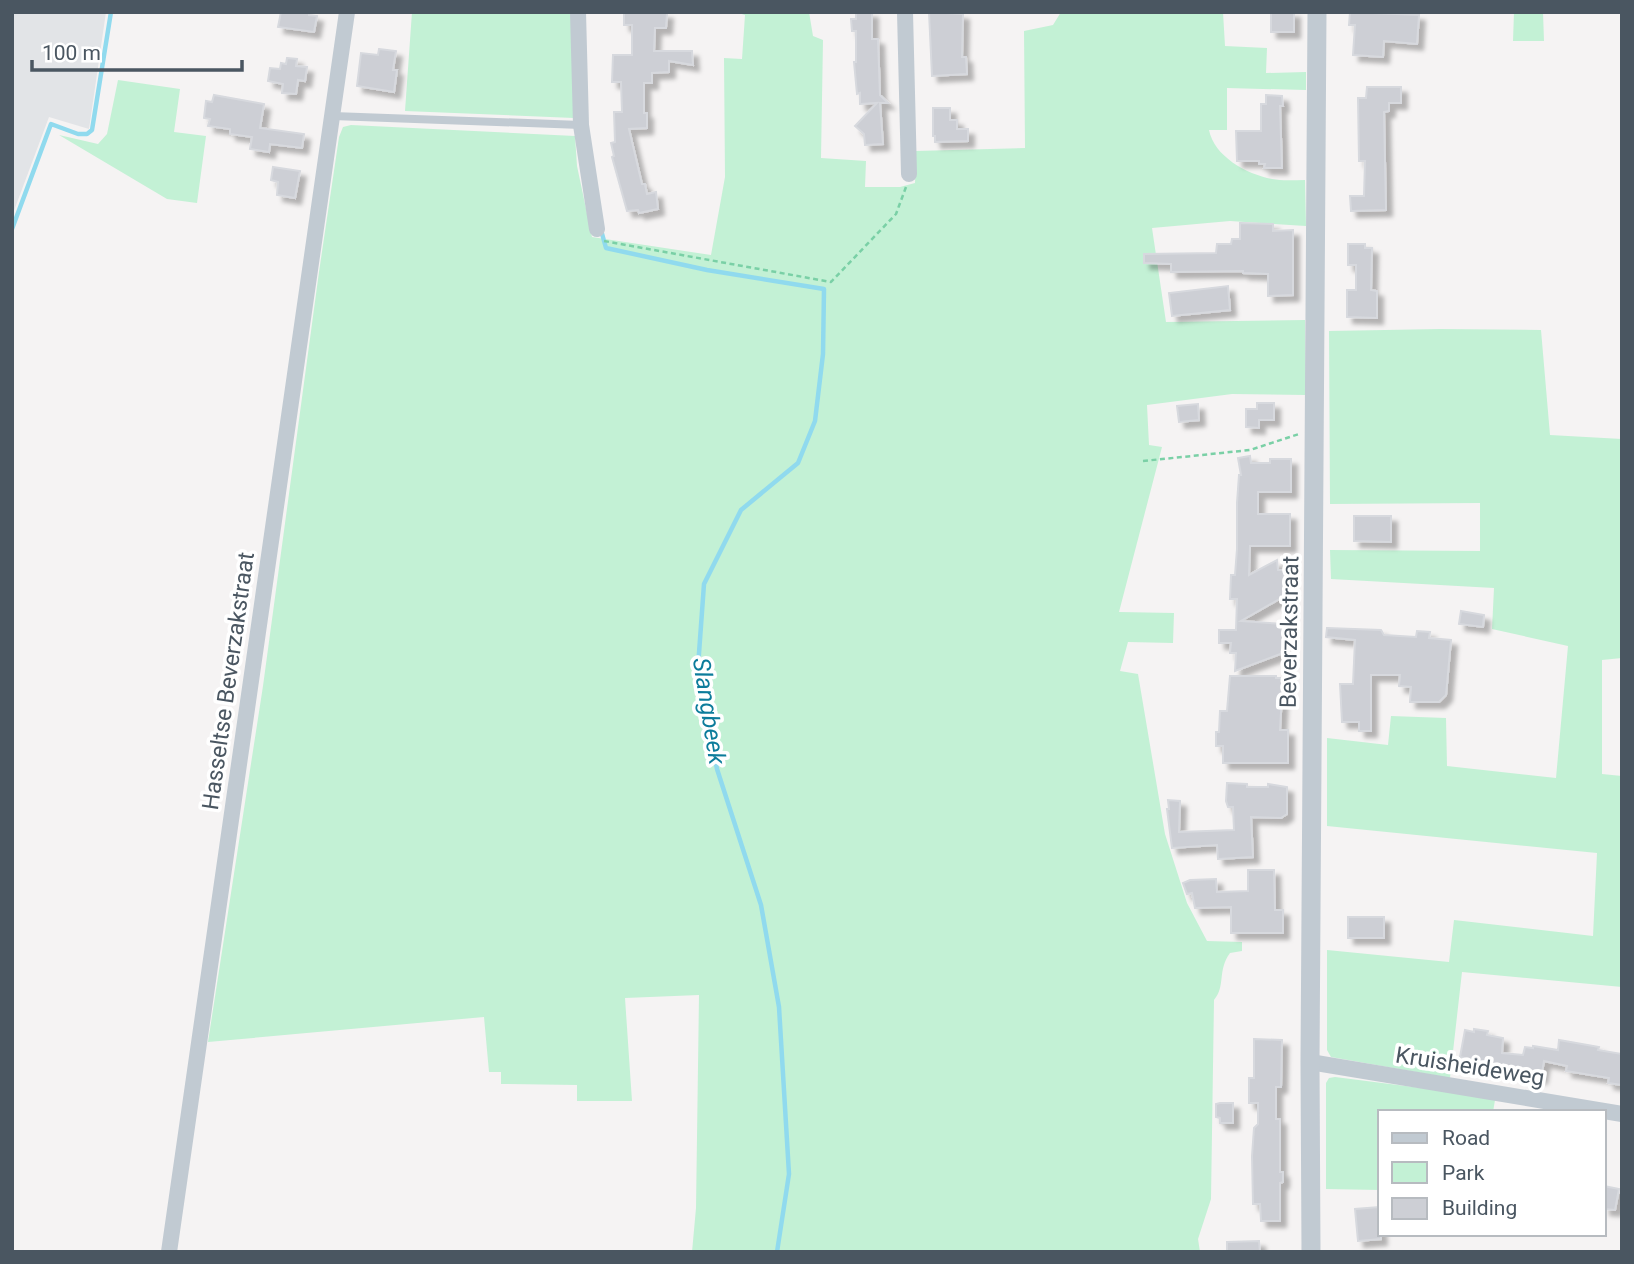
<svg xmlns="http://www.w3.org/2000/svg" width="1634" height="1264" font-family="Roboto,sans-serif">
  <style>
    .airport { fill: #e2e4e7 }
    .green { fill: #c3f1d5 }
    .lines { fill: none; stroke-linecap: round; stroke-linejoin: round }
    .stream { stroke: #90daee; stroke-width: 4.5 }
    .building { fill: #cdcfd5; stroke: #d7d9de; stroke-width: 2; filter: url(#shadow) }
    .path { stroke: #7ad0a6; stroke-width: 2.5; stroke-dasharray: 5 3.5; stroke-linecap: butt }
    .service { stroke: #c1cad2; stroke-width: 8 }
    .minor { stroke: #c1cad2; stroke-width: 16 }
    .tertiary { stroke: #c1cad2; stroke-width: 19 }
    .labels { text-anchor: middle; stroke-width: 7; stroke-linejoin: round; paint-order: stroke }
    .street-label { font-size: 23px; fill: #4a5661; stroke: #fff }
    .water-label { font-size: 24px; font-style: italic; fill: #0c7c9b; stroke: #fff }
  </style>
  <defs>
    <filter id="shadow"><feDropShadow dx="6" dy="6" stdDeviation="2" flood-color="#0004"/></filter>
  </defs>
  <rect width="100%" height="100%" fill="#f5f3f3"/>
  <path class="airport" d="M12 12H106L89 129 49 117 12 216Z"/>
  <path class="green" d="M412 12H573L574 118 405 111Z
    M735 12H809L813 36 823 40 821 158 866 161 865 187H900L915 183 916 151 1025 148 1024 31 1053 25 1061 12H1223L1225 46 1267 48 1266 73 1306 72V90L1227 88V130H1209C1214 156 1246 174 1272 179 1282 181 1294 180 1305 180L1306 226 1230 221 1152 228 1166 322 1305 320 1306 395 1232 394 1147 405 1149 445 1162 447 1119 612 1174 613 1173 643 1128 642 1120 671 1138 674 1165 834 1187 903 1207 941 1242 942V951L1230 953C1217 971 1226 986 1214 1000L1211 1199 1198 1239 1200 1252H692L696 1208 699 995 625 998 632 1101H577V1085L501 1084V1072H489L484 1017 208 1042 263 686 319 272 339 137 343 127 351 125 575 136 577 166 592 237 711 255 725 177 724 58 742 59 745 15Z
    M1514 12H1543L1544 41H1513Z
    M118 80 180 89 174 132 206 136 197 203 167 199 59 135 98 144 107 134Z
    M1440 329 1541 330 1550 435 1622 439V658L1602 660V774L1622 776V987L1462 972 1450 1078 1331 1057 1327 1050V950L1449 962 1454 920 1593 936 1597 853 1327 826V738L1388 745 1391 716 1446 718 1447 766 1556 778 1568 646 1492 629 1494 588 1331 579 1330 550 1480 551V503L1330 504 1329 331Z
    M1335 1077 1445 1091 1495 1100 1493 1112H1380V1190L1326 1189V1083L1329 1078Z"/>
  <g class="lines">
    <path class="stream" d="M12 229 51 124 78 134H87L92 130 111 12
      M601 230 606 248 707 270 824 289 823 354 815 421 798 463 741 510 704 584 698 667 717 769 761 905 779 1007 789 1174 777 1252"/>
  </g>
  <path class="building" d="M281 12H309V15L317 16 314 32 278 27Z
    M856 12H872V39H878L880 95 888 103H880L883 144 865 145 864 134 855 126 877 103 860 104V93L857 94 854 62H856V31H852L851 19H856Z
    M929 12 963 14 962 57H966L967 74 932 76Z
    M1271 12H1294V32H1271Z
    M1350 12 1419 15 1417 44 1384 41 1383 57 1353 55 1355 25H1349Z
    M624 13H667L666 28H655L654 51H692L693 65 669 61V72L652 73V83H644V113H647V128L629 129 642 184H645L647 194 656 192 658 209 639 213 638 210 627 211 612 157 614 156 611 143 615 142 614 112H622L621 82H612L613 55H632V25H624Z
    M379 49 396 51 393 70H397L394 92 357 86 361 53 378 55Z
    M287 58 297 59 296 66 307 67 305 81 298 80 296 94 282 93 283 84 268 81 270 68 280 69 281 63 286 64Z
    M1367 87H1401V103H1389V111L1384 112 1386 210 1351 211 1350 196H1364L1365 161H1359L1358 98H1366Z
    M214 95 264 104 260 128 304 134 302 148 270 144 269 152 250 149 252 137 230 134V129L208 126 210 119 204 118 206 101 212 102Z
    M1266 95 1282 96 1283 106H1280L1282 168H1264L1265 164H1259V161H1237L1236 131H1261V104H1266Z
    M933 108H950V120H957V129H968V141L935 142V136H933Z
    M273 167 300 171 295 198 277 195 278 182 271 180Z
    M1240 223 1273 224V231L1293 230V295L1268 296V274L1243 273V271L1171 272V264L1144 263V254L1216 253 1217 244H1231L1232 239H1240Z
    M1348 244H1365V248H1372L1371 290 1377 291V318L1347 317V290H1356V265H1348Z
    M1228 286 1230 310 1172 316 1169 293Z
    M1257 403H1274V420H1259V428L1246 427V409H1257Z
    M1198 404 1199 420 1179 422 1177 406Z
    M1250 456 1251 463H1270V459H1291V492H1258V514H1290V546H1250L1249 575 1277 560 1278 570H1284L1283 597 1241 621 1283 624V653L1235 671 1236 653H1230L1231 643H1219V630H1236L1237 599H1230L1231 575H1235L1237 549V503L1239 475H1241L1238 458Z
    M1354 516H1391V542L1354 541Z
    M1461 611 1484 615 1483 627 1459 624Z
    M1327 628 1381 630 1384 635 1416 637 1417 631 1430 632 1429 638 1451 640 1446 695 1439 702H1410L1411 687 1399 686 1400 675H1371V731H1359V722H1342L1340 684H1353L1355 640 1326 637Z
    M1230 676H1276V678H1283L1280 730H1288V763H1223V746H1216V732H1219L1220 711H1227Z
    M1227 783 1247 784V787H1268V784L1287 787V814L1281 818 1251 817 1253 857 1218 859 1217 845 1172 848 1167 809H1169L1168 800 1180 801 1179 832 1234 830 1233 807H1228L1226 801Z
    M1248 870H1274L1275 910H1283V933H1231V907L1195 908 1192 893 1187 894 1183 883 1190 880 1216 879 1217 892 1248 891Z
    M1348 917H1384V938H1348Z
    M1474 1029 1488 1031 1487 1035 1503 1038 1502 1053 1523 1055 1525 1047 1533 1048V1046L1558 1050 1559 1040 1599 1047 1598 1050 1622 1054V1085L1608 1083 1609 1078 1566 1071 1567 1066 1544 1061 1541 1078 1519 1075 1520 1070 1460 1057 1465 1030 1474 1032Z
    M1254 1039 1282 1040 1281 1087H1276V1119H1280V1172H1283V1182L1280 1183V1221H1261L1260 1204H1253L1252 1156 1254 1128 1258 1124V1103H1249V1078H1254Z
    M1220 1103H1233V1123H1220V1118L1216 1117V1104Z
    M1604 1186 1619 1189 1615 1210 1604 1209Z
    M1379 1207 1381 1239 1358 1241 1355 1209Z
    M1259 1241 1260 1252H1227V1242Z"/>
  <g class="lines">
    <path class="path" d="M604 241 831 282 896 214 906 187
      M1143 461 1250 450 1299 434"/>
    <path class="service" d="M333 116 581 125"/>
    <path class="minor" d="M578 12 581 125 597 229
      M905 12 909 174
      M1310 1062 1622 1114
      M169 1252 347 12"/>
    <path class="tertiary" d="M1311 1252 1310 1062 1317 12"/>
  </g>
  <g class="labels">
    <g class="street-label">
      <text transform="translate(1289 632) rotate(-89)" y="8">Beverzakstraat</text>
      <text transform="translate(228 681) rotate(-82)" y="8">Hasseltse Beverzakstraat</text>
      <text transform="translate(1470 1066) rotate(9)" y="8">Kruisheideweg</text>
    </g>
    <g class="water-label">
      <text transform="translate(709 711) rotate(81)" y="8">Slangbeek</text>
    </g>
  </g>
  <rect width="1634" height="1264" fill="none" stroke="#4a5661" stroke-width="28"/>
  <rect x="1378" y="1110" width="228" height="126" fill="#ffffff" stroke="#b7bbc0" stroke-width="2"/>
  <rect x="1392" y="1133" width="35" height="10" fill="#c1cad2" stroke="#b7bbc0" stroke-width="2"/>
  <text x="1442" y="1145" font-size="21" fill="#4a5661">Road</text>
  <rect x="1392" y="1162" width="35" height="21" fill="#c3f1d5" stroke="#b7bbc0" stroke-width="2"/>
  <text x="1442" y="1180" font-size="21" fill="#4a5661">Park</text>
  <rect x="1392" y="1198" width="35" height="21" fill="#cdcfd5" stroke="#b7bbc0" stroke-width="2"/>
  <text x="1442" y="1215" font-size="21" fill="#4a5661">Building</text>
  <path d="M32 60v10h210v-10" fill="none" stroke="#4a5661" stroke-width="3.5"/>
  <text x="42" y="60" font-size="21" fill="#4a5661" stroke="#ffffff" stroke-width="5" paint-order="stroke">100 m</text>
</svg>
